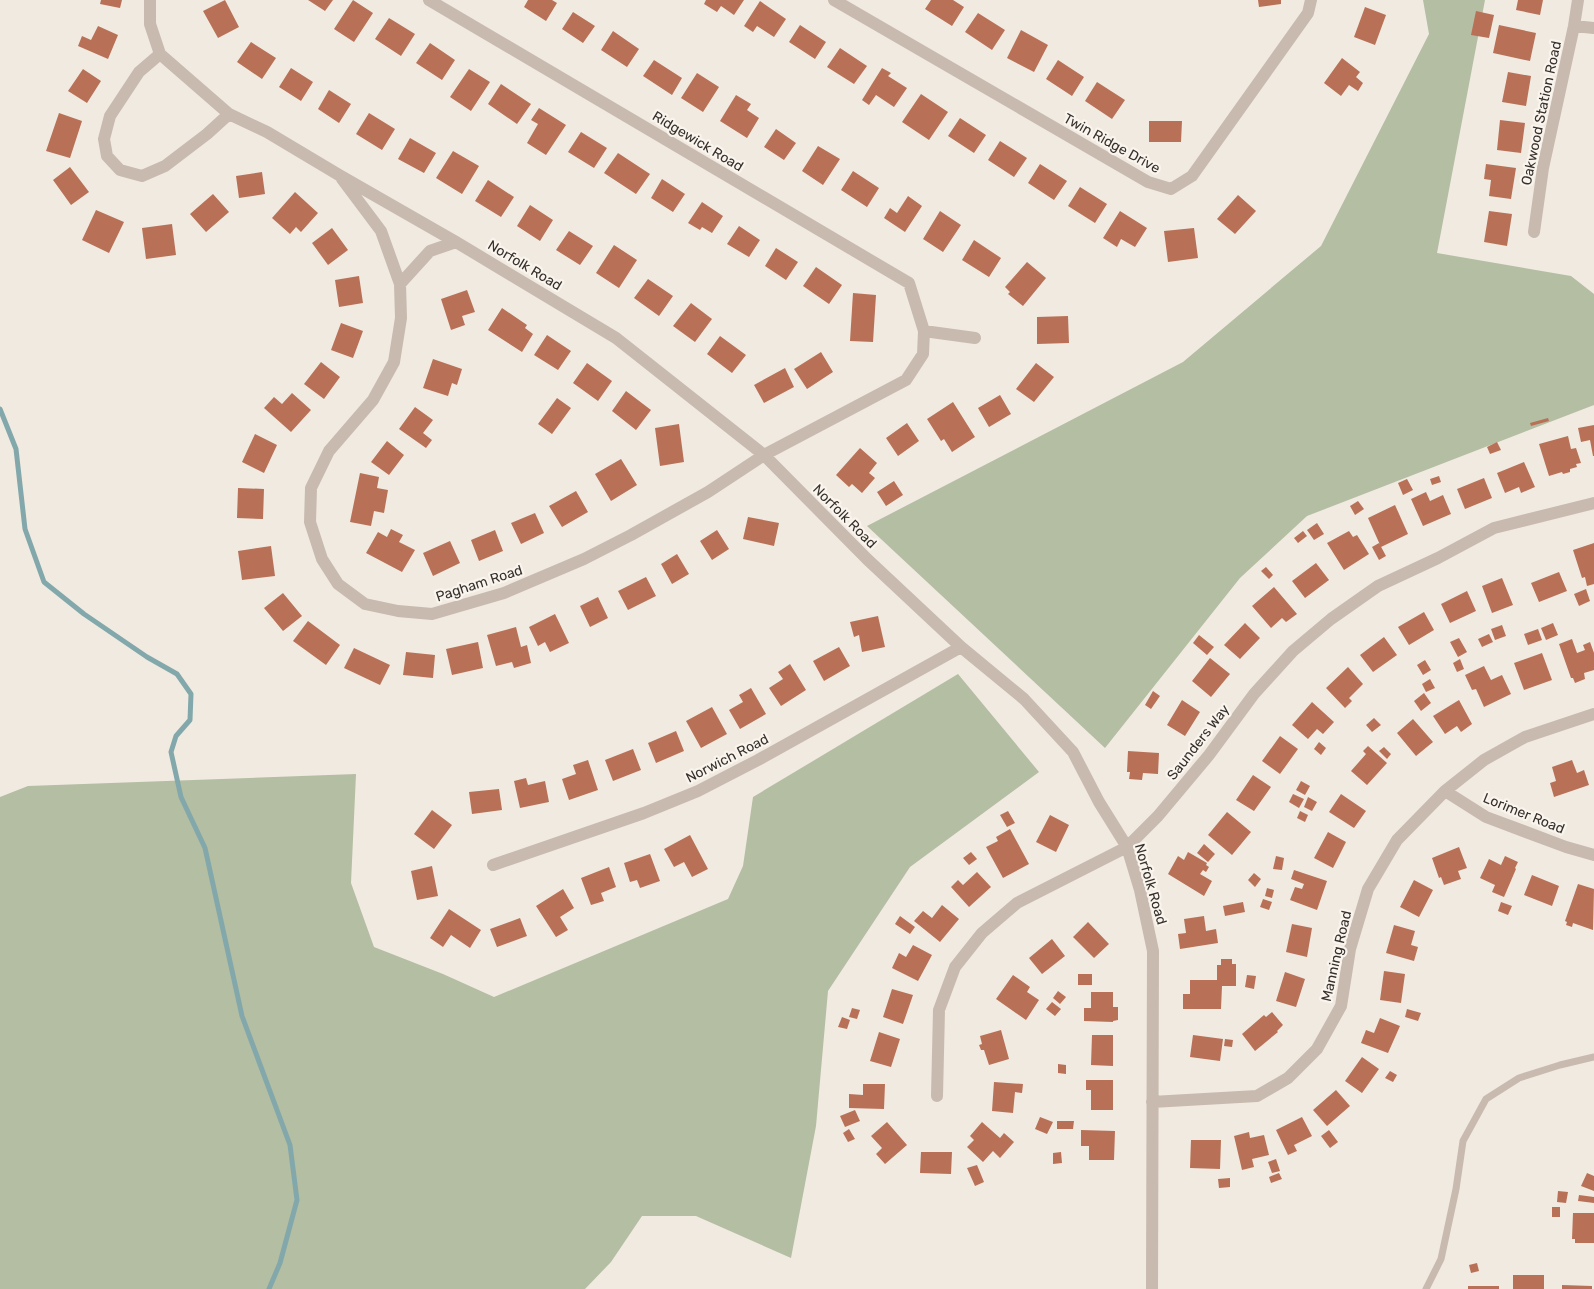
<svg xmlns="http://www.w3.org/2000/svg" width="1594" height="1289" font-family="Rubik,sans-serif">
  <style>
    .green { fill: #b4bea2 }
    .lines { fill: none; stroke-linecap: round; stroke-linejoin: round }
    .stream { stroke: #83a8ab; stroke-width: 5 }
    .building { fill: #b87157 }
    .lane { stroke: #c8baae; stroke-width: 7 }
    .street { stroke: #c8baae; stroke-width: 12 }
    .labels { text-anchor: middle; stroke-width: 4.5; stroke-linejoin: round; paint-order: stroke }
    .street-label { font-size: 14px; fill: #37302b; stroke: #f9f4ed }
  </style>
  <rect width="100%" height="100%" fill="#f1eae1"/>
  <path class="green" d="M1423 0H1485L1437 253 1571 276 1594 294V405L1307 516 1240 578 1105 748 867 526 1183 362 1321 246 1429 34Z
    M958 674 1039 772 910 867 828 991 816 1126 791 1258 696 1216H642L611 1262 585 1289H0V797L28 786 356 774 351 883 374 947 443 974 494 997 728 899 743 866 753 797Z"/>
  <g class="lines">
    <path class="stream" d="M0 409 16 449 25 529 44 582 84 614 147 657 177 674 191 694 190 720 176 736 171 752 181 797 205 848 242 1016 290 1145 297 1200 280 1263 269 1289"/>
  </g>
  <path class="building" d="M101 0H122L120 8 100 4Z
    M225 0 239 27 218 38 203 11Z
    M308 0H333L325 11Z
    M353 0 373 13 354 42 334 29Z
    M528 0H552L557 3 546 21 524 7Z
    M706 0H744L734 15 721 6 717 12 704 4Z
    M931 0H953L964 7 952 26 925 9Z
    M1258 0H1281V4L1259 7Z
    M1518 0H1543L1540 15 1516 10Z
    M760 1 786 19 774 37 757 26 753 32 744 26Z
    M1365 7 1386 15 1375 45 1354 37Z
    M1476 11 1494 15 1489 38 1471 35Z
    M573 12 595 26 583 43 562 29Z
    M978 13 1005 30 992 50 965 32Z
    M389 18 415 34 401 56 375 39Z
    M800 25 826 42 815 59 789 42Z
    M1499 25 1536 33 1530 61 1493 53Z
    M98 26 118 35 108 59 78 46 82 36 91 40Z
    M1021 30 1048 45 1034 72 1007 58Z
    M613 31 639 49 627 67 601 50Z
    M251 42 276 58 262 79 237 62Z
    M430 43 455 60 442 80 416 63Z
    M840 48 867 66 854 84 827 67Z
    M1342 58 1360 72 1356 77 1363 83 1358 91 1349 85 1341 96 1324 83Z
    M654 60 682 78 672 95 643 76Z
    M1058 60 1084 77 1072 96 1046 79Z
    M291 68 313 82 301 101 279 87Z
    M882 68 891 73 888 76 907 88 894 107 876 95 869 105 862 100Z
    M83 69 101 81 87 103 68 91Z
    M469 69 490 82 471 111 450 97Z
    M1508 72 1531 76 1526 106 1502 102Z
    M697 73 719 87 703 112 681 98Z
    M1097 82 1125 100 1112 119 1085 101Z
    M501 84 531 104 517 124 488 104Z
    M329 90 351 104 339 123 318 109Z
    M921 94 948 112 929 140 902 122Z
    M736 95 751 104 747 110 759 118 747 138 720 121Z
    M539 108 566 125 546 155 527 143 538 124 531 120Z
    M59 113 82 121 70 158 46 151Z
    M369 113 395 129 382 150 356 134Z
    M960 118 986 135 974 153 948 136Z
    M1500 120 1525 123 1521 153 1497 150Z
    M1149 121H1182L1181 142H1149Z
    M776 129 796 143 784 160 764 147Z
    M581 132 607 148 594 168 568 152Z
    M410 138 436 153 424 173 398 159Z
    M1000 141 1027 158 1014 177 988 160Z
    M818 146 840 159 823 185 802 171Z
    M453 151 479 166 462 194 436 178Z
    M618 153 650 174 636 194 604 173Z
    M1040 164 1067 181 1054 200 1028 183Z
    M1486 164 1516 168 1511 199 1489 196 1491 180 1484 179Z
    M70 167 89 192 71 205 53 180Z
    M853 171 879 188 867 207 841 190Z
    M262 172 265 194 239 198 236 176Z
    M662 179 685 194 673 212 651 198Z
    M488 180 514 197 501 217 475 201Z
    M1080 187 1107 204 1095 223 1068 206Z
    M295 192 318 213 301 232 296 227 290 234 272 218Z
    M213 194 229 212 206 232 190 214Z
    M1238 195 1256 211 1235 234 1217 219Z
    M908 196 922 206 905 232 884 218 890 208 897 213Z
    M702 202 723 216 712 233 702 227 700 230 688 223Z
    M530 205 553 220 540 241 517 226Z
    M96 210 124 222 109 253 82 240Z
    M940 211 961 225 943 252 923 239Z
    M1120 211 1147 228 1135 247 1121 239 1117 247 1103 238Z
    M1489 211 1512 214 1507 246 1484 242Z
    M172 224 176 255 146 259 142 228Z
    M739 226 760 240 749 257 727 244Z
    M332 228 348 250 328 265 312 243Z
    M1194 228 1198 258 1168 262 1164 231Z
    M569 231 593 246 580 265 556 250Z
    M974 240 1001 258 989 277 962 260Z
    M614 245 637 260 619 288 596 273Z
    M776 248 798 262 786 280 765 266Z
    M1027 262 1046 278 1023 306 1008 294 1010 292 1005 287Z
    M816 267 842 285 829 304 803 286Z
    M359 276 363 303 339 307 335 280Z
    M648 279 673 296 659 316 634 298Z
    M467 290 475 312 462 316 465 325 451 330 441 299Z
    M853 293 876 295 873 342 850 341Z
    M691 303 712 319 695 342 673 326Z
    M502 308 527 325 525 328 533 334 522 352 488 330Z
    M1068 316 1069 343 1037 344V317Z
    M341 323 363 331 353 358 331 350Z
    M547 335 571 351 558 370 534 355Z
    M720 336 746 355 732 373 707 354Z
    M821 352 833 372 807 389 794 369Z
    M433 359 462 369 457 385 452 383 448 396 423 388Z
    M321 362 340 377 324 399 304 384Z
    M587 363 612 381 598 401 573 383Z
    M1036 363 1054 377 1034 402 1016 389Z
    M785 368 794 387 764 403 754 385Z
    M626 391 651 410 636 430 612 411Z
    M292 393 311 410 291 432 264 408 274 397 282 404Z
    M1000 395 1011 414 989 427 978 408Z
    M557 398 571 408 552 434 538 424Z
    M953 402 975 437 952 452 944 439 941 441 927 419Z
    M415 407 433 420 423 433 432 440 426 448 399 429Z
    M1548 418 1549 421 1531 426 1530 423Z
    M907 423 919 441 898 456 886 438Z
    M679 424 684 462 660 466 655 428Z
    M1594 425V456H1593L1590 440 1581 442 1578 428Z
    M255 434 277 445 264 473 242 462Z
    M1568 436 1571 449 1576 448 1581 463 1576 464 1577 467 1570 469V472L1563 474 1562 472 1549 476 1539 444Z
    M387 441 404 455 389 475 371 462Z
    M1497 442 1501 450 1490 454 1487 447Z
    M860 448 877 463 869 473 875 478 862 493 852 484 849 487 836 475Z
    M621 459 637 485 611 501 595 474Z
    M1524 462 1535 487 1521 493 1519 487 1505 493 1497 473Z
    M360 473 379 477 377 488 388 490 384 513 374 511 371 526 350 522Z
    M1439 476 1441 482 1432 485 1430 479Z
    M1484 478 1492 498 1465 509 1457 489Z
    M1407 479 1413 490 1403 495 1398 483Z
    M894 481 903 495 886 506 877 492Z
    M238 488 264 489 263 519 237 518Z
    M576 491 588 512 562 527 549 506Z
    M1426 492 1430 501 1443 495 1451 514 1423 526 1411 499Z
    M1358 501 1364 509 1355 515 1350 506Z
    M1395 505 1408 534 1381 547 1368 518Z
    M535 513 544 533 521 544 511 523Z
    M748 517 779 523 774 546 743 539Z
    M1317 523 1324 534 1314 540 1307 530Z
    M391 529 403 535 399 542 415 550 402 572 366 553 378 532 387 537Z
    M495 530 503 551 479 561 471 540Z
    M717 530 729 549 712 560 700 541Z
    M1303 531 1307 536 1298 543 1294 538Z
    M1349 531 1353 537 1357 535 1369 554 1344 570 1327 543Z
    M450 541 460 563 433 576 423 553Z
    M1379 543 1386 556 1379 560 1372 547Z
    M1594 543V584L1587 586 1585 577 1582 578 1573 550Z
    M271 546 275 576 242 580 238 551Z
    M677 554 689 574 672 584 661 564Z
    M1316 563 1329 580 1305 598 1292 581Z
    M1266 567 1273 575 1269 579 1261 571Z
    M1559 572 1567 591 1539 602 1531 583Z
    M646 577 656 596 628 610 618 591Z
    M1502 578 1513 605 1492 613 1482 586Z
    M1274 587 1297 614 1286 622 1282 618 1271 628 1252 606Z
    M1586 589 1590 601 1579 606 1574 594Z
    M1467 591 1476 611 1450 623 1441 604Z
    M283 593 302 616 283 631 264 608Z
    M598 597 608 618 590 627 580 606Z
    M1424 612 1434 630 1409 645 1398 627Z
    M555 614 569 643 550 652 545 642 538 646 529 627Z
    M878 616 885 647 862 652 859 635 854 637 850 622Z
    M308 621 340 645 326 665 293 641Z
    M1245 623 1260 638 1240 659 1224 645Z
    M1553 623 1558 635 1546 640 1541 628Z
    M1502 625 1506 636 1495 640 1491 629Z
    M516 627 521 647 527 645 531 663 514 668 512 662 496 666 487 635Z
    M1538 629 1542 640 1528 645 1524 634Z
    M1489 634 1493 642 1482 647 1478 639Z
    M1199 635 1214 647 1207 655 1193 643Z
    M1384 637 1397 655 1373 672 1360 655Z
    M1459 638 1467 652 1458 657 1450 642Z
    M1572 639 1577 653 1585 650 1583 645 1590 642 1594 653V670L1584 673 1585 679 1575 683 1573 678H1571L1559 644Z
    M478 642 483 668 452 675 446 649Z
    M839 647 850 666 824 681 813 661Z
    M354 648 390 665 380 685 344 668Z
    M406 652 435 655 433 678 403 675Z
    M1542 653 1552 680 1524 690 1514 663Z
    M1210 658 1230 674 1211 697 1192 681Z
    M1460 659 1464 669 1457 672 1453 663Z
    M1425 660 1431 670 1423 675 1417 665Z
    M790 664 806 690 781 706 769 688 783 679 778 672Z
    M1484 666 1491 680 1502 675 1511 694 1484 707 1476 689 1472 690 1465 675Z
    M1348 667 1363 684 1349 698 1352 701 1345 708 1326 688Z
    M1430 679 1435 688 1426 692 1422 684Z
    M751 688 766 714 740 729 729 710 743 702 739 695Z
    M1153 691 1160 696 1151 709 1145 705Z
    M1424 693 1431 703 1421 711 1414 701Z
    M1182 700 1200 712 1185 736 1167 725Z
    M1459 700 1472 724 1461 732 1457 726 1445 734 1433 716Z
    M1312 702 1334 722 1323 734 1317 729 1308 739 1292 725Z
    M712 707 727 734 701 748 686 721Z
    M1374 718 1381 725 1372 732 1366 725Z
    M1413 719 1433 742 1416 756 1397 733Z
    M676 731 684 751 656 763 648 743Z
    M1280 736 1298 749 1280 774 1262 761Z
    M1319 742 1326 748 1321 755 1314 749Z
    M1368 746 1387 763 1367 785 1351 771 1366 754 1363 751Z
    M1384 747 1391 754 1387 759 1379 751Z
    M633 749 641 770 613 781 605 760Z
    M1128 751 1159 753 1158 774 1143 773 1142 780 1129 779 1130 772H1127Z
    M588 760 598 790 569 800 562 779 576 774 573 765Z
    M1572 760 1577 773 1584 770 1589 785 1554 797 1550 783 1556 781 1552 767Z
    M1253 775 1271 787 1254 811 1236 800Z
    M526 778 528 785 545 781 549 802 520 808 514 781Z
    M1301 781 1310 786 1305 795 1296 790Z
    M499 789 502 810 472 814 469 792Z
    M1293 794 1304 799 1299 808 1289 802Z
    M1341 794 1366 811 1354 828 1329 812Z
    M1308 797 1317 802 1312 811 1304 807Z
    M432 810 452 825 434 849 414 834Z
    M1008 811 1015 823 1007 827 1000 815Z
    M1300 811 1308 815 1305 822 1297 818Z
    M1227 812 1251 832 1232 855 1208 835Z
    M1050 815 1069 825 1056 852 1036 842Z
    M1010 829 1029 864 1003 878 986 847 998 841 996 837Z
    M1328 832 1346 842 1333 868 1314 858Z
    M690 835 708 869 692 877 684 862 674 867 664 849Z
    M1204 844 1215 854 1208 862 1197 853Z
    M1459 847 1467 868 1458 871 1461 879 1444 885 1441 877 1439 878 1432 858Z
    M971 852 977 859 969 865 963 858Z
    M1188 852 1207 863 1206 865 1209 867 1206 872 1203 870 1200 874 1212 881 1204 896 1168 874 1178 856 1184 860Z
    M650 854 660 881 640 888 637 880 630 882 624 863Z
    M1276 856 1284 858 1282 870 1273 869Z
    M1505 856 1518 862 1515 868 1516 869 1504 897 1492 892 1495 885 1480 878 1489 859 1501 865Z
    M432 866 438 896 417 900 411 871Z
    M609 867 616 887 601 893 604 901 591 905 581 878Z
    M1294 870 1327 881 1317 910 1290 900 1295 887 1302 889 1304 884 1291 879Z
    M977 872 991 887 969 907 951 887 958 880 963 885Z
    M1254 873 1261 879 1255 887 1248 880Z
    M1532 875 1559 886 1552 906 1524 895Z
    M1414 880 1433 890 1419 917 1400 907Z
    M1578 884 1594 889 1593 930 1573 923 1572 927 1566 925 1567 922 1565 921Z
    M1267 888 1274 890 1272 898 1265 896Z
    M563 889 574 908 560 917 568 930 556 937 536 906Z
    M1263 899 1272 902 1269 910 1260 907Z
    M1243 902 1245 912 1225 916 1223 906Z
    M1501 902 1512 906 1508 915 1498 911Z
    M942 905 959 919 940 942 914 921 923 911 932 918Z
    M449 909 481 930 470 948 451 935 443 947 430 938Z
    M900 916 915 927 910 934 895 924Z
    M1204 916 1206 931 1216 929 1218 943 1180 949 1178 934 1186 933 1184 919Z
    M520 918 527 936 497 947 490 929Z
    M1088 922 1109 944 1094 958 1073 937Z
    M1292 924 1312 928 1307 957 1286 952Z
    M1394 925 1415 931 1411 945 1418 947 1414 961 1386 953Z
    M1052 939 1065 956 1042 974 1029 958Z
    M913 945 932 955 918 981 892 968 899 953 906 957Z
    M1221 959H1232V964H1236V986H1222L1221 1009H1183V994H1190V980H1217V965H1221Z
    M1384 971 1405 974 1401 1003 1380 1000Z
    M1285 972 1305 979 1296 1007 1276 1001Z
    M1078 974H1092V985H1078Z
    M1013 975 1030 987 1027 992 1039 1000 1026 1020 996 999Z
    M1247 975 1256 976 1254 989 1245 987Z
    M892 989 913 995 903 1024 883 1017Z
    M1058 991 1066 997 1060 1004 1053 998Z
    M1091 992H1113V1007H1118V1020L1113 1021V1022L1084 1021V1008H1091Z
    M1052 1002 1061 1009 1055 1016 1046 1009Z
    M852 1008 860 1010 857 1019 849 1017Z
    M1407 1009 1421 1013 1418 1021 1405 1017Z
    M1272 1012 1283 1025 1277 1031 1278 1032 1255 1051 1242 1034 1264 1015 1266 1017Z
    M842 1017 850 1020 847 1029 838 1027Z
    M1380 1018 1400 1026 1388 1053 1361 1043 1366 1030 1374 1033Z
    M1001 1030 1009 1059 989 1065 984 1050H981L979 1045 982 1044 980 1036Z
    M879 1032 900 1039 891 1067 870 1061Z
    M1092 1035H1113V1066L1091 1065Z
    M1193 1035 1223 1039 1220 1061 1190 1057Z
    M1225 1039 1233 1040 1232 1047 1224 1046Z
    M1362 1057 1379 1069 1362 1093 1345 1081Z
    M1058 1064 1066 1065V1074L1058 1073Z
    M1390 1071 1397 1075 1393 1082 1385 1078Z
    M1086 1080H1113V1110H1091V1090H1086Z
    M994 1082 1023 1084 1022 1093 1015 1092 1013 1113 992 1111Z
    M863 1084H885L884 1109 849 1108V1094L863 1095Z
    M1336 1090 1350 1106 1327 1126 1313 1110Z
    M855 1110 860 1121 845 1127 840 1116Z
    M1040 1117 1053 1122 1047 1134 1035 1129Z
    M1302 1117 1312 1136 1294 1145 1297 1151 1288 1155 1276 1130Z
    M1057 1121H1074L1073 1129H1057Z
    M887 1122 907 1145 885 1164 876 1154 882 1148 871 1136Z
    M982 1122 1000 1138 1004 1133 1014 1142 1000 1158 993 1151 983 1162 967 1147 974 1140 970 1136Z
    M849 1129 855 1139 848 1142 843 1133Z
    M1081 1130 1115 1131 1114 1160H1089V1146H1081Z
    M1329 1130 1338 1142 1330 1148 1321 1136Z
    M1249 1132 1250 1138 1264 1135 1269 1155 1252 1159 1254 1167 1242 1170 1234 1136Z
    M1191 1140H1221L1220 1169 1190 1168Z
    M921 1152H952L951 1174 920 1173Z
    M1061 1152 1062 1163 1053 1164V1153Z
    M1276 1159 1280 1171 1272 1173 1268 1162Z
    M977 1165 984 1182 975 1186 967 1168Z
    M1279 1173 1282 1179 1271 1183 1269 1177Z
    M1587 1173 1594 1176V1191L1581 1186Z
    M1230 1178V1187L1219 1188 1218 1179Z
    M1558 1191 1568 1192 1566 1203 1557 1202Z
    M1579 1195 1594 1197V1203L1578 1201Z
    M1552 1207H1560V1217H1552Z
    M1573 1213H1594V1243H1575V1239H1572Z
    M1477 1263 1479 1271 1471 1273 1469 1265Z
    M1513 1275H1544V1289H1513Z
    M1562 1285 1592 1286V1289H1562Z
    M1468 1286H1499V1289H1468Z"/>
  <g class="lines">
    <path class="lane" d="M1426 1289 1441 1259 1456 1189 1463 1141 1486 1099 1519 1078 1560 1065 1594 1057"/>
    <path class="street" d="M150 0V24L160 54 229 114 267 132 339 175 456 242 616 338 764 455 867 559 961 647 1024 699 1073 752 1099 802 1127 847 1140 890 1153 951 1152 1289
      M429 0 909 283 924 331
      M834 0 1148 182 1171 189 1192 176 1308 13 1311 0
      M1574 26 1594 28
      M160 54 139 72 110 116 104 139 107 156 120 170 142 176 165 166 207 134 229 114
      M342 179 381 231 400 284 430 251 456 242
      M1534 232 1543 168 1574 26 1578 0
      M400 284 401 318 394 362 373 400 329 451 311 488 310 522 322 559 338 584 365 604 398 611 432 614 504 593 584 559 631 535 708 492 764 455 906 380 923 354 924 331 975 338
      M1445 791 1486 817 1566 847 1594 855
      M493 865 644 813 698 791 758 760 961 647
      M937 1096 939 1010 955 967 982 933 1017 903 1127 847 1158 816 1209 755 1254 694 1293 651 1331 619 1378 586 1438 558 1494 528 1594 503
      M1152 1102 1257 1096 1288 1078 1317 1049 1341 1006 1350 949 1368 889 1397 840 1445 791 1484 760 1525 737 1594 714"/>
  </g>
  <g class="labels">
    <g class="street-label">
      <text transform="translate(1541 113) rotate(-78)" y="5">Oakwood Station Road</text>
      <text transform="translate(698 141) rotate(31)" y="5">Ridgewick Road</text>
      <text transform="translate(1112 143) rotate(29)" y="5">Twin Ridge Drive</text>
      <text transform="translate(525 265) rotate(31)" y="5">Norfolk Road</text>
      <text transform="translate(845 516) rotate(45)" y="5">Norfolk Road</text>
      <text transform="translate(479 583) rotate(-18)" y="5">Pagham Road</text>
      <text transform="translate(1198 742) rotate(-52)" y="5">Saunders Way</text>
      <text transform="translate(727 758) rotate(-27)" y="5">Norwich Road</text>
      <text transform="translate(1524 813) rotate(22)" y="5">Lorimer Road</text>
      <text transform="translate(1151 884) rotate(74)" y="5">Norfolk Road</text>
      <text transform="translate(1336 956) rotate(-77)" y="5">Manning Road</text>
    </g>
  </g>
</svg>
